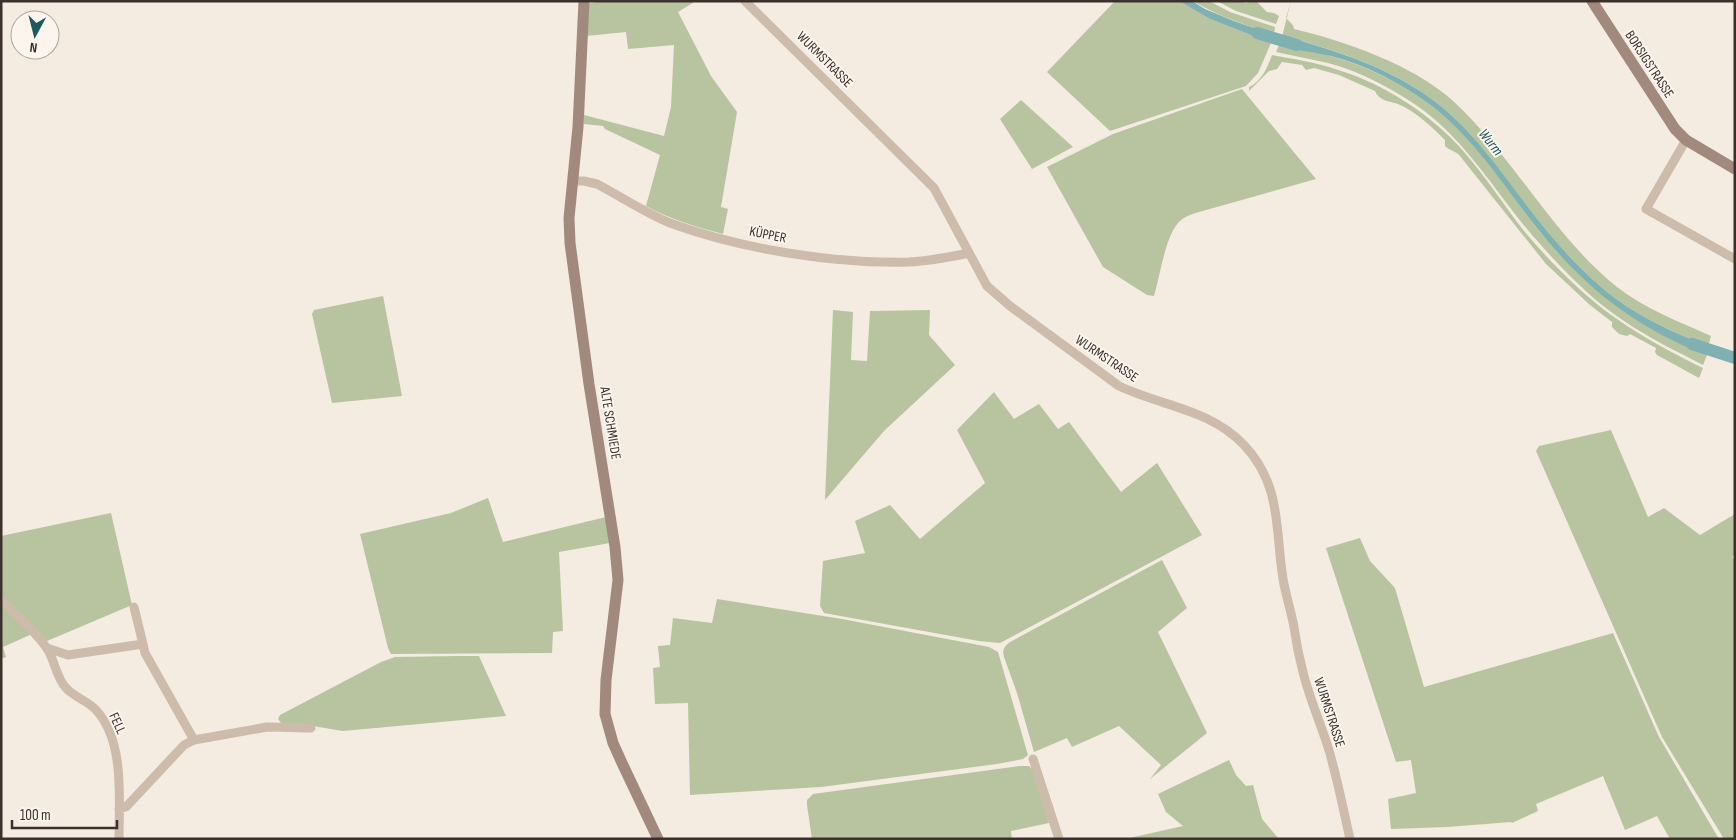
<svg xmlns="http://www.w3.org/2000/svg" width="1736" height="840" font-family="'Sofia Sans Condensed',sans-serif">
  <style>
    .green { fill: #b8c4a0 }
    .water { fill: #7fb0b2 }
    .lines { fill: none; stroke-linecap: round; stroke-linejoin: round }
    .river { stroke: #7fb0b2; stroke-width: 12 }
    .street { stroke: #cdbbac; stroke-width: 9 }
    .secondary { stroke: #a18a7d; stroke-width: 11 }
    .labels { text-anchor: middle; stroke-width: 4; stroke-linejoin: round; paint-order: stroke }
    .street-label { font-size: 14px; fill: #3b302b; stroke: #fbf5ee }
    .water-label { font-size: 15px; font-style: italic; fill: #1f5a5e; stroke: #fbf5ee }
  </style>
  <rect width="100%" height="100%" fill="#f4ebe1"/>
  <path class="green" d="M600 1H696L678 12 711 76 737 112 721 207 728 209 723 234C696 227 670 219 646 206L660 155 605 129 603 126 584 124V115L664 136 671 107 674 45 628 49 626 32 586 36 587 4Z
    M1115 1H1179L1210 19 1271 43 1258 73 1246 86 1110 131 1047 72Z
    M1193 1H1209L1230 12 1275 27 1274 35C1246 25 1218 16 1193 1Z
    M1217 1H1242L1245 3 1256 1 1267 12 1274 13 1279 16 1276 24 1236 11Z
    M1291 1 1286 18 1293 25 1294 29C1345 41 1413 65 1452 100 1514 157 1552 235 1617 287 1645 309 1680 322 1711 336L1708 347C1684 336 1658 326 1636 312 1602 292 1572 261 1547 231 1509 187 1480 135 1433 100 1390 68 1340 52 1289 37H1282Z
    M1279 45C1297 51 1316 51 1334 57 1368 67 1401 83 1429 104 1482 142 1514 205 1558 253 1599 299 1651 331 1707 355L1703 365C1676 351 1649 338 1624 321 1592 300 1565 272 1540 244 1500 200 1472 147 1423 110 1395 90 1362 72 1328 63 1311 59 1293 56 1276 52Z
    M1272 55C1293 59 1315 62 1335 69 1376 81 1418 106 1449 136 1478 164 1499 199 1524 231 1539 249 1556 267 1573 283 1611 320 1656 345 1703 368L1699 378 1657 355 1655 352 1656 348 1630 334 1627 336 1619 334 1612 327V322L1590 305 1546 264 1460 156C1456 151 1450 151 1445 146V140C1432 127 1415 111 1398 104 1389 101 1379 101 1375 91L1339 75 1314 68 1306 70 1302 65 1282 62 1277 69 1269 71 1249 91V87C1261 82 1268 67 1272 55Z
    M1242 89 1316 179 1199 212C1192 214 1183 217 1178 223 1165 238 1160 276 1154 296L1147 295 1103 267 1047 167 1113 134Z
    M1021 100 1073 147 1032 169 1000 119Z
    M383 296 402 396 332 403 312 314 314 310Z
    M833 310 853 312 851 360 867 361 870 311 930 310 929 335 955 365 884 431 825 500Z
    M994 392 1014 419 1039 404 1058 429 1069 422 1121 492 1157 463 1202 535 1000 643 979 641 824 613 820 606 823 561 865 553 855 521 890 505 920 539 985 483 957 430Z
    M1611 430 1648 517 1664 508 1700 535 1735 514V555L1732 557 1735 560V839H1724L1662 737 1536 451 1539 446Z
    M488 498 503 542 606 517 610 543 559 552 563 631 553 632 552 653 391 654 388 648 360 534 451 513Z
    M111 513 132 605 47 641 1 595V536Z
    M1360 538 1370 561 1395 588 1424 687 1613 633 1659 737 1719 839H1670L1657 816 1625 830 1603 776 1536 804 1538 811 1512 823 1511 822 1447 827 1391 829 1388 799 1416 793 1411 760 1396 762 1326 548Z
    M1162 560 1187 608 1158 632 1207 733 1150 779 1161 765 1119 726 1072 747 1067 738 1034 752 1017 693 1004 657C1002 649 1004 647 1010 642Z
    M717 599 842 619 989 647 998 652 1028 755 1023 759 997 764 821 787 690 795 688 703 655 704 653 668 660 667 658 646 670 645 673 618 712 623Z
    M1 602 32 634 3 647 6 657 1 659Z
    M456 656H479L506 716 343 731 301 724 281 723 278 719 280 715 381 662 395 657Z
    M1229 760 1236 775 1246 786 1253 785 1262 819 1279 839H1125L1183 826 1166 812 1158 794Z
    M1019 766H1029L1034 771 1049 823 1011 831 1012 839H812L807 805V800L813 794Z"/>
  <path class="water" d="M1179 1H1192L1205 9 1234 21 1274 35 1271 43 1210 19Z
    M1282 37H1289C1341 53 1388 67 1433 100 1480 135 1510 187 1547 231 1572 261 1602 292 1636 312 1658 326 1684 336 1708 347L1707 355C1695 350 1683 346 1672 340 1629 319 1589 288 1558 253 1514 205 1482 143 1429 104 1401 83 1365 65 1331 56 1314 52 1296 51 1279 45Z"/>
  <g class="lines">
    <path class="river" d="M1257 33 1297 45
      M1692 344 1735 358"/>
    <path class="street" d="M745 1 934 188 987 286 1010 306 1119 386C1161 406 1210 409 1244 445 1282 485 1275 529 1283 579 1286 596 1291 611 1294 627 1296 642 1299 657 1303 672 1309 697 1320 722 1328 747 1337 777 1343 808 1350 839
      M1686 140 1646 209 1735 259
      M572 181H584L597 184C620 196 647 214 670 223 741 249 834 264 909 262 929 261 950 257 969 253
      M1 600C16 615 34 630 46 647 55 659 55 676 66 688 74 697 88 701 96 710 125 741 119 800 119 839
      M134 607 143 644
      M47 648 68 655 143 644 145 653 194 740 184 745 126 807 119 809
      M194 740 267 727 311 728
      M1033 759 1059 839"/>
    <path class="secondary" d="M584 1 578 127 569 218 570 243 589 384 615 547 618 580 606 680 605 714 613 743 622 763 658 839
      M1592 1 1675 129 1686 140 1735 169"/>
  </g>
  <g class="labels">
    <g class="street-label">
      <text transform="translate(825 59) rotate(45)" y="5">WURMSTRASSE</text>
      <text transform="translate(1650 64) rotate(57)" y="5">BORSIGSTRASSE</text>
      <text transform="translate(768 234) rotate(11)" y="5">KÜPPER</text>
      <text transform="translate(1107 358) rotate(34)" y="5">WURMSTRASSE</text>
      <text transform="translate(611 423) rotate(81)" y="5">ALTE SCHMIEDE</text>
      <text transform="translate(1330 712) rotate(72)" y="5">WURMSTRASSE</text>
      <text transform="translate(118 723) rotate(65)" y="5">FELL</text>
    </g>
    <g class="water-label">
      <text transform="translate(1491 142) rotate(51)" y="5">Wurm</text>
    </g>
  </g>
  <rect width="1736" height="840" fill="none" stroke="#3b302b" stroke-width="5"/>
  <g transform="translate(35 35) rotate(187)"><circle r="24" fill="#fbf5ee" stroke="#aea6a0"/>
  <path d="M0-4L9 19L0 12L-9 19Z" fill="#1f5a5e"/>
  <text y="-8" font-size="14" font-weight="bold" text-anchor="middle" fill="#3b302b">N</text>
  </g>
  <path d="M12 820v8h105v-8" fill="none" stroke="#3b302b" stroke-width="2.5"/>
  <text x="20" y="820" font-size="15" fill="#3b302b" stroke="#fbf5ee" stroke-width="4" paint-order="stroke">100 m</text>
</svg>
